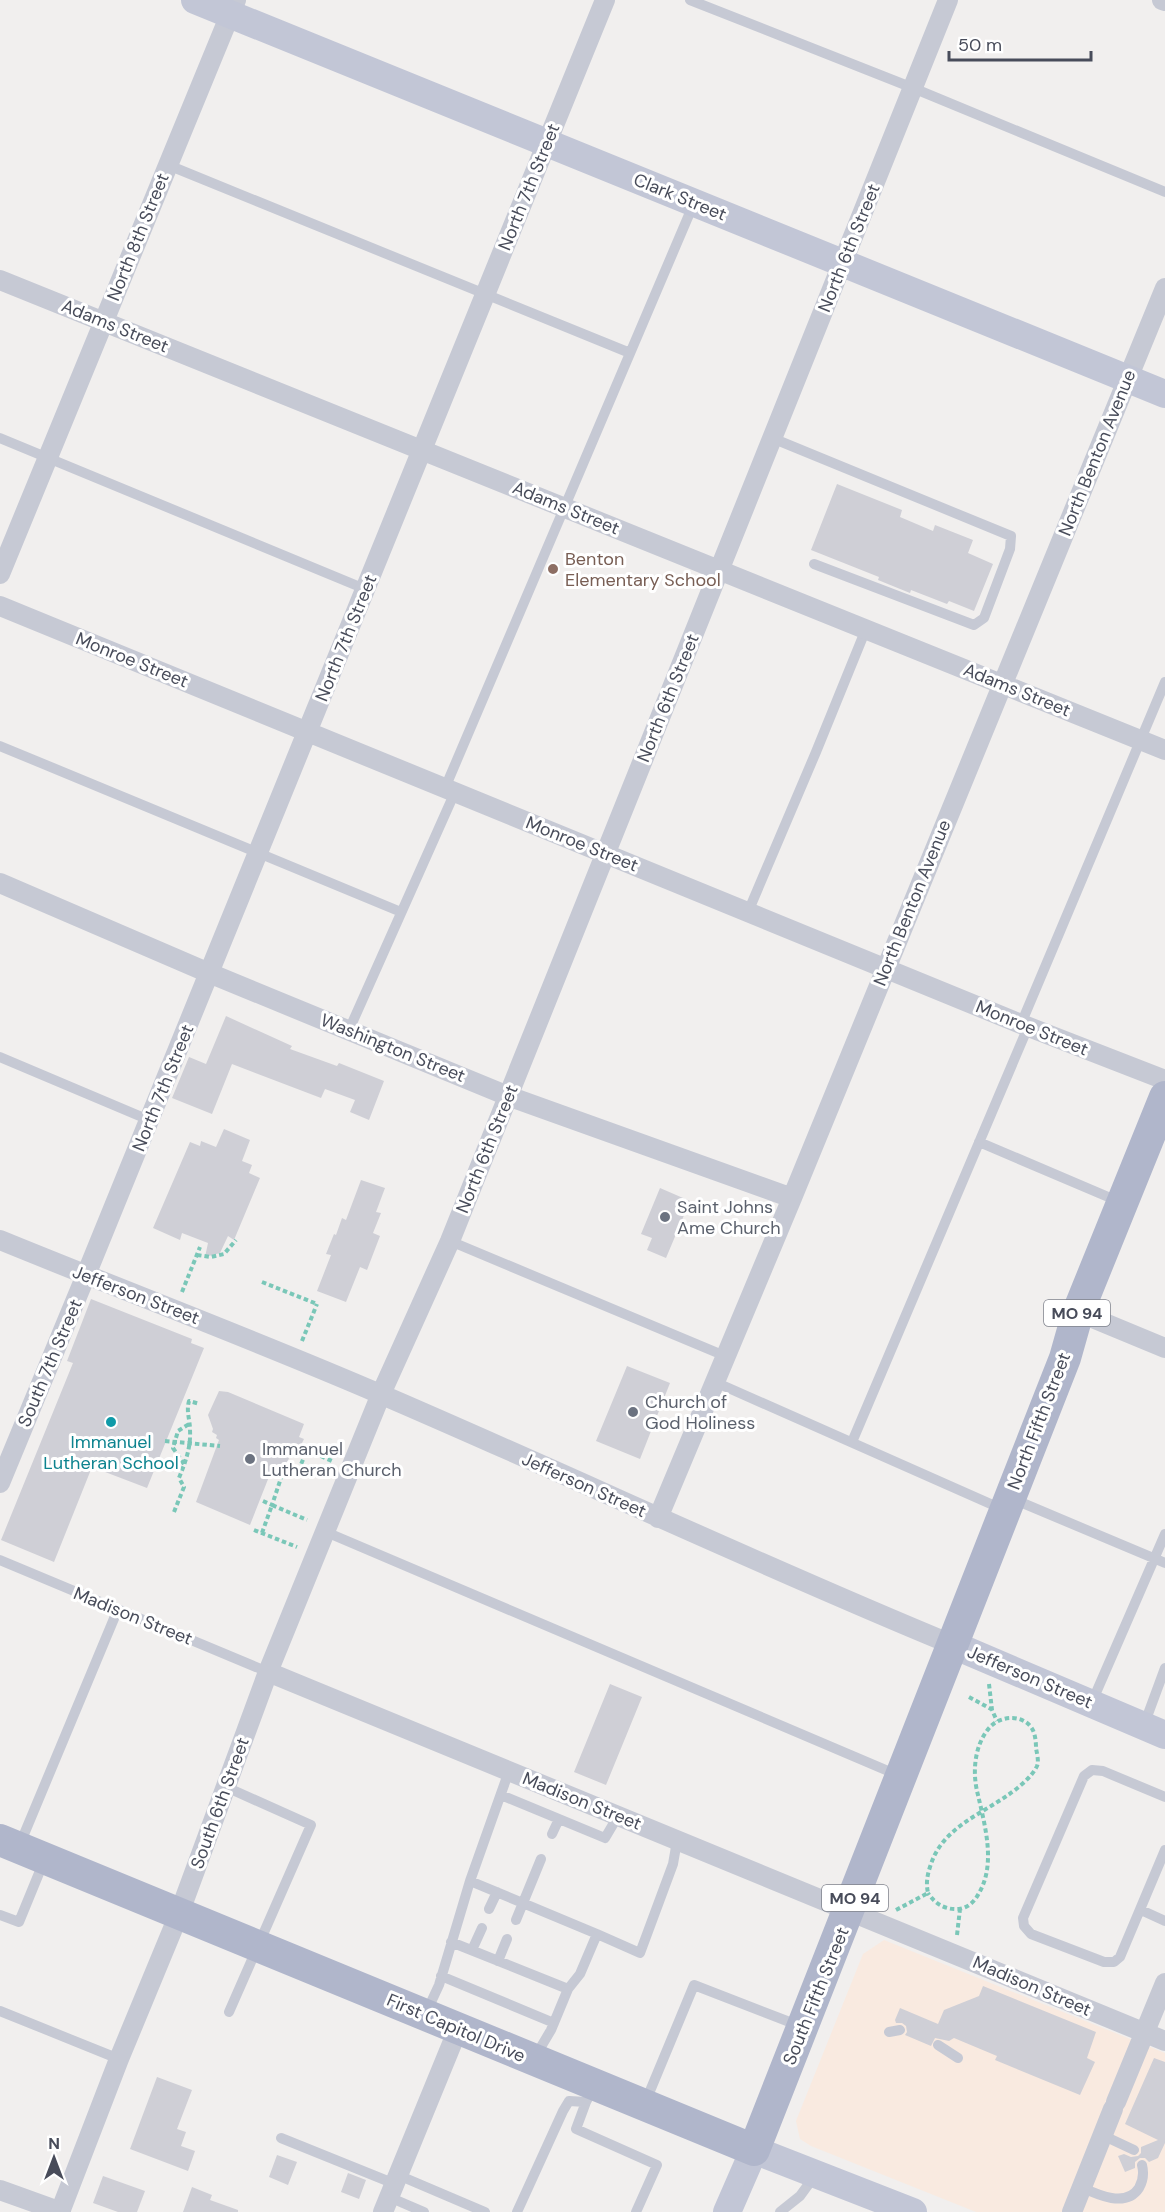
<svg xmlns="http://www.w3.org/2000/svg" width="1165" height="2212" font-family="'DM Sans',sans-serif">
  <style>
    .medical { fill: #f9eae0 }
    .building { fill: #cfcfd6 }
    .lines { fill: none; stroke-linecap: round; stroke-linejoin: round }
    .path { stroke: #7ac7b8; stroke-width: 4; stroke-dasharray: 4.5 3; stroke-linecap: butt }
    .lane { stroke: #c6c9d4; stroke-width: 10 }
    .street { stroke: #c6c9d4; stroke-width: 20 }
    .secondary { stroke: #c2c6d6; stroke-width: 28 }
    .primary { stroke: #b0b6cb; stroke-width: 32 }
    .path-bridge { stroke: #7ac7b8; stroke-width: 4; stroke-dasharray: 4.5 3; stroke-linecap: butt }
    .education-dot { fill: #8d6e63; stroke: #fff; stroke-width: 2 }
    .worship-dot { fill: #6b7280; stroke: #fff; stroke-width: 2 }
    .culture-dot { fill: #0f9aa8; stroke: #fff; stroke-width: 2 }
    .labels { text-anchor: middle; stroke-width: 6; stroke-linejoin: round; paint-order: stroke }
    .shield { fill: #fff; stroke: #7f828c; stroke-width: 1.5 }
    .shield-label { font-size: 16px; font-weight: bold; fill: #484c5a }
    .street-label { font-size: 18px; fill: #484c5a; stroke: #fff }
    .education-label { font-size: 18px; fill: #785e54; stroke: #fff; text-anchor: start }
    .worship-label { font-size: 18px; fill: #5b616d; stroke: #fff; text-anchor: start }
    .culture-label { font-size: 18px; fill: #0d838f; stroke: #fff }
  </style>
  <rect width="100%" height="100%" fill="#f1efee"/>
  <path class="medical" d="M884 1940 1165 2053V2212H976L811 2146 800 2139 796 2121 863 1954Z"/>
  <path class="building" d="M837 484 902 510 900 517 933 531 935 525 973 540 968 553 993 564 974 611 949 601 947 604 911 590 910 593 878 580 879 577 811 550Z
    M226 1016 292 1046 290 1049 337 1066 339 1063 384 1081 369 1120 350 1112 355 1100 325 1089 321 1098 232 1064 212 1114 172 1098 189 1057 206 1064Z
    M224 1129 250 1140 242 1161 252 1165 249 1173 260 1178 234 1240 228 1236 220 1253 205 1257 208 1243 182 1233 180 1240 153 1228 190 1142 200 1146 201 1141 216 1147Z
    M361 1180 385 1188 376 1212 381 1213 373 1233 380 1236 367 1270 360 1267 346 1302 317 1291 331 1255 326 1254 334 1234 336 1235 342 1218 346 1220Z
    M660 1188 690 1201 666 1258 647 1250 652 1238 641 1234Z
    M91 1299 192 1339 191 1343 204 1348 147 1488 92 1467 54 1562 1 1540 73 1363 67 1361Z
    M627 1366 670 1383 640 1459 596 1441Z
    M219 1391 228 1392 304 1424 299 1437 304 1439 296 1455 291 1453 285 1468 274 1464 250 1525 196 1502 219 1440 216 1438 217 1435 212 1432 213 1429 208 1415Z
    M610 1684 642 1697 606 1785 574 1772Z
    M983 1986 1096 2032 1087 2058 1095 2062 1080 2095 995 2060 997 2056 954 2038 949 2041 935 2038 931 2046 905 2035 907 2032 906 2026 902 2023H896L895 2020 900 2008 938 2024 944 2010 979 1996Z
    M1154 2058 1165 2062V2143L1158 2158 1149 2162 1145 2158H1140L1135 2162V2168L1125 2172 1118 2156 1124 2154 1131 2157 1138 2156 1141 2153V2147L1158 2140 1125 2124Z
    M157 2077 192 2090 177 2129 186 2132 181 2146 195 2151 188 2171 130 2149Z
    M277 2155 297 2162 288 2185 269 2177Z
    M348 2173 366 2180 359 2199 341 2192Z
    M103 2176 145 2191 137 2212H118L93 2203Z
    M192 2187 212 2195 210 2200 238 2210V2212H183Z"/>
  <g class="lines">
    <path class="path" d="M197 1255 211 1257 224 1254 236 1240
      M262 1282 317 1304
      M182 1292 200 1247
      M302 1341 317 1304
      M307 1450 332 1461
      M184 1464 173 1448 178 1431 189 1424
      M263 1501 272 1505 282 1475 297 1474 307 1450 302 1448
      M174 1512 184 1487 179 1478C185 1463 191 1448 190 1430 190 1419 186 1412 189 1401L200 1404
      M254 1530 297 1547
      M262 1533 272 1505 307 1520
      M989 1684 992 1710 997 1721
      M969 1697 991 1709
      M896 1910 928 1893C926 1884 927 1876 930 1867 941 1829 978 1816 1008 1795 1017 1789 1032 1777 1037 1766 1039 1761 1037 1754 1036 1748 1036 1741 1035 1732 1031 1727 1021 1714 1000 1716 990 1727 974 1745 972 1773 978 1795 985 1826 996 1864 979 1893 975 1901 968 1908 959 1909 945 1910 935 1904 928 1893
      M957 1935 960 1909"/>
    <path class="lane" d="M690 0 913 88 1165 192
      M168 165 630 353
      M0 438 365 589
      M772 438 1011 536 1010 549 984 618 974 625 814 564
      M0 746 401 912
      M445 788 694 203
      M748 912 816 752 866 629
      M1021 1024 1165 682
      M349 1030 455 792
      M0 1057 149 1120
      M979 1142 1120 1202
      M450 1241 725 1356
      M715 1382 1002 1509
      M852 1442 1028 1027
      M1013 1499 1165 1563
      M326 1532 900 1776
      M0 1560 268 1672
      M1092 1702 1165 1534
      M1144 1725 1165 1668
      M226 1787 311 1825 229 2012
      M501 1795 605 1838 618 1816
      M1165 1797 1103 1771 1092 1770 1084 1776 1023 1918 1024 1926 1031 1934 1104 1962H1114L1120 1957 1165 1850
      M552 1834 559 1819
      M20 1844 118 1609
      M470 1881 597 1934 580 1974 568 1989 551 2030 535 2057
      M489 1909 497 1892
      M1141 1910 1165 1921
      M0 1915 19 1922 44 1861
      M516 1920 541 1859
      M597 1934 640 1953 673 1864 677 1841
      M451 1942 568 1989
      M472 1950 482 1928
      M498 1961 507 1939
      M441 1976 554 2023
      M0 2011 119 2059
      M427 2011 439 1985 470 1881 509 1771
      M889 2032 900 2030
      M938 2045 958 2058
      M593 2088 586 2102 576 2129 657 2165 636 2212
      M645 2103 694 1985 800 2026
      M1102 2135 1134 2150
      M281 2138 395 2184
      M398 2175 485 2212
      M1081 2187C1098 2195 1126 2208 1139 2188 1143 2181 1144 2173 1142 2165
      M389 2197 424 2212
      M517 2212 563 2111 569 2101 586 2102
      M780 2212 800 2196 816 2174"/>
    <path class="street" d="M1162 0 1165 1
      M0 280 1165 750
      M0 574 236 0
      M0 606 1021 1024 1165 1080
      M0 883 209 973 508 1096 792 1198
      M0 1240C127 1292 255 1340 380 1394 571 1476 759 1565 951 1644
      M1078 1312 1165 1348
      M0 1483 86 1275 605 0
      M658 1518 792 1198 1165 288
      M268 1672 1165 2041
      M1116 2102 1165 1983
      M0 2190 61 2212
      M60 2212 119 2059 179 1914 268 1672 381 1394 450 1241 948 0
      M383 2212 458 2029
      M1072 2212 1113 2109"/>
    <path class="secondary" d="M195 0 1165 394
      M951 1644 1165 1735
      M727 2212 754 2150 913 2212"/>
    <path class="primary" d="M0 1840 754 2150 1065 1358 1078 1312 1165 1097"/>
    <path class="path-bridge" d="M165 1441 220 1446"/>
  </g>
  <circle class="education-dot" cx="553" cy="569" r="6"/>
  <g class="worship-dot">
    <circle cx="665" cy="1217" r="6"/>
    <circle cx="633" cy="1412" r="6"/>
    <circle cx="250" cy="1459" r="6"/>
  </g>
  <circle class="culture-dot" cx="111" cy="1422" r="6"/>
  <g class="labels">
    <g class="shield">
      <rect x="1044" y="1300" width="66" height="26" rx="4.5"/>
      <rect x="822" y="1885" width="66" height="26" rx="4.5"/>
    </g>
    <g class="shield-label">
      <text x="1077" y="1319">MO 94</text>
      <text x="855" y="1904">MO 94</text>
    </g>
    <g class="street-label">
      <text transform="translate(529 187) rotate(-68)" y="6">North 7th Street</text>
      <text transform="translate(680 197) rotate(22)" y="6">Clark Street</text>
      <text transform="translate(138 237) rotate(-68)" y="6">North 8th Street</text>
      <text transform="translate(849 248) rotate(-68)" y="6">North 6th Street</text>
      <text transform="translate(115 326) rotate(22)" y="6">Adams Street</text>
      <text transform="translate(1097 453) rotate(-68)" y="6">North Benton Avenue</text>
      <text transform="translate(566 508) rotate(22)" y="6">Adams Street</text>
      <text transform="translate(346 638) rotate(-68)" y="6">North 7th Street</text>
      <text transform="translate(132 660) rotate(22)" y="6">Monroe Street</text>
      <text transform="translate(1017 690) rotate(22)" y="6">Adams Street</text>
      <text transform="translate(668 698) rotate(-68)" y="6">North 6th Street</text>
      <text transform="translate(582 844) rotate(22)" y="6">Monroe Street</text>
      <text transform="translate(912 903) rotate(-68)" y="6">North Benton Avenue</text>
      <text transform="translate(1032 1028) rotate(22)" y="6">Monroe Street</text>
      <text transform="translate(393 1048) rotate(22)" y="6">Washington Street</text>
      <text transform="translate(163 1088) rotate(-68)" y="6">North 7th Street</text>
      <text transform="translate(487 1149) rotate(-68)" y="6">North 6th Street</text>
      <text transform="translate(136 1295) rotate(21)" y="6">Jefferson Street</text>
      <text transform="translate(50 1363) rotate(-67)" y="6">South 7th Street</text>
      <text transform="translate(1039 1421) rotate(-69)" y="6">North Fifth Street</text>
      <text transform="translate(584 1485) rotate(24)" y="6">Jefferson Street</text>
      <text transform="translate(133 1616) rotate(22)" y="6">Madison Street</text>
      <text transform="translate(1030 1677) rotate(23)" y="6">Jefferson Street</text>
      <text transform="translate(582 1801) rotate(22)" y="6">Madison Street</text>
      <text transform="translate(220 1803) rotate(-70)" y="6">South 6th Street</text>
      <text transform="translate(1032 1986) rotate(23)" y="6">Madison Street</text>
      <text transform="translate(816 1996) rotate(-68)" y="6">South Fifth Street</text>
      <text transform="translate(456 2028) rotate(23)" y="6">First Capitol Drive</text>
    </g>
    <g class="education-label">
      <text x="565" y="565">Benton<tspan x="565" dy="21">Elementary School</tspan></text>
    </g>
    <g class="worship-label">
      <text x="677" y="1213">Saint Johns<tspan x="677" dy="21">Ame Church</tspan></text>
      <text x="645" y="1408">Church of<tspan x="645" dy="21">God Holiness</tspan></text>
      <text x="262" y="1455">Immanuel<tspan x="262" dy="21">Lutheran Church</tspan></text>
    </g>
    <g class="culture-label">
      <text x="111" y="1448">Immanuel<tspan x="111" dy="21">Lutheran School</tspan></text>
    </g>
  </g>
  <g transform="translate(54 2158)" stroke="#ffffff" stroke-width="4.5" paint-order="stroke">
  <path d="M0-4.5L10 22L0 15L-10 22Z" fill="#484c5a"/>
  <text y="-9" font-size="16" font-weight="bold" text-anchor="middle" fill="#484c5a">N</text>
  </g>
  <path d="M949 51v9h142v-9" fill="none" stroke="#484c5a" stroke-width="3"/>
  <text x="958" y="51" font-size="18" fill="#484c5a" stroke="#ffffff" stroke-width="4.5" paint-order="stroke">50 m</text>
</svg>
